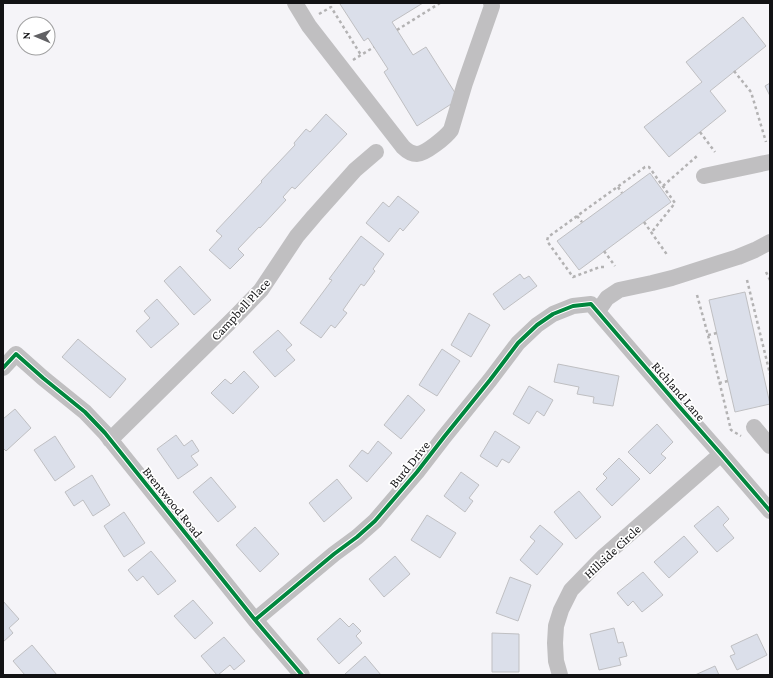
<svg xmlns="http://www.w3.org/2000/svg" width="773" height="678" font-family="'Crimson Pro',serif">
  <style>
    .building { fill: #dbdfea; stroke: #bfbfc2 }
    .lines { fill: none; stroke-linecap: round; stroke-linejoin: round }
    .path { stroke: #b3b2b3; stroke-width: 2.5; stroke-dasharray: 3 3; stroke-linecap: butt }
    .minor { stroke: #c0bfc1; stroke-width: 16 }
    .cycleway-casing { stroke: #fff; stroke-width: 6 }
    .cycleway { stroke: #00873e; stroke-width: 4 }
    .labels { text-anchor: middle; stroke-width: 3.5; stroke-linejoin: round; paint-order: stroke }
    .street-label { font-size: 13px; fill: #121214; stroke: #fff }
  </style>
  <rect width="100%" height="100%" fill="#f5f4f8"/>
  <path class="building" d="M342 3H423L392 22 413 55 426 47 459 99 417 126 384 72 388 69 368 38 364 41 340 4Z
    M743 17 766 46 710 91 726 111 669 157 644 127 702 82 686 62Z
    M770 83V96L765 86Z
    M326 114 347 134 295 189 292 187 283 197 286 200 260 228 259 227 238 249 244 255 230 269 209 250 222 236 216 231 262 182 261 181 295 145 294 143 306 129 310 132Z
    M650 173 671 202 579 270 557 241Z
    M398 196 419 212 403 231 400 228 389 242 366 223 383 202 389 207Z
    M361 236 384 254 373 269 375 271 364 286 361 284 343 310 347 313 335 328 331 325 321 338 300 323 332 280 329 279Z
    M180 266 211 300 194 315 164 281Z
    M520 274 524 279 529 276 537 286 504 310 493 294Z
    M745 292 770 404 735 412 709 300Z
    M157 299 179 324 151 348 136 331 150 318 144 311Z
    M469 313 490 325 471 357 451 345Z
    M278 330 292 345 286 350 295 360 275 377 253 352Z
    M78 339 126 379 110 398 62 357Z
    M442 349 460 361 437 396 419 385Z
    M558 364 619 376 613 406 593 403 594 397 577 394 579 387 554 382Z
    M244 371 259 387 233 414 211 393 225 379 231 384Z
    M529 386 553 400 544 416 537 411 529 424 513 414Z
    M408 395 425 410 401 439 384 425Z
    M15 409 31 428 6 451 3 448V419Z
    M657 424 673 442 661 454 666 458 650 474 628 452Z
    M495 431 520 447 509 463 502 459 497 467 480 456Z
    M176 435 184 446 192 440 199 451 191 456 198 465 178 479 157 449Z
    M55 436 75 467 55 481 34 450Z
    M378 441 392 453 367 482 349 466 362 450 368 454Z
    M619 458 640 479 612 506 596 489 607 478 603 474Z
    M461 472 479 485 469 498 473 501 465 512 444 496Z
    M92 475 110 505 93 516 83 500 74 506 65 492Z
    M211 477 236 507 218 522 193 492Z
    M337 479 352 498 324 522 309 503Z
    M579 491 601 517 576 539 554 512Z
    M718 506 729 519 723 525 734 538 717 552 694 526Z
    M124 512 145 543 124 557 104 526Z
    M427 515 456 533 440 558 411 540Z
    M540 525 563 544 537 575 520 560 535 541 530 537Z
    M255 527 279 554 260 572 236 545Z
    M684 536 698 552 669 578 654 562Z
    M151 551 176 581 158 595 143 576 137 581 128 570Z
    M395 556 410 574 384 597 369 579Z
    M643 572 663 595 642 612 633 601 628 606 617 593Z
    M510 577 531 585 518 621 496 613Z
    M193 600 213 623 195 639 174 616Z
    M3 601 19 619 9 628 13 633 3 642Z
    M340 618 349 627 353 623 361 631 356 636 362 643 339 664 317 639Z
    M614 628 618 643 623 642 627 656 619 658 621 665 599 670 590 634Z
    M492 633 519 634V672H492Z
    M757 634 767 655 737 670 730 656 735 654 731 646Z
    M224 637 245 661 234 670 230 665 218 675H217L201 656Z
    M32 645 57 675H25L13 661Z
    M365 656 381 675H346L345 674Z
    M715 666 719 675H695Z"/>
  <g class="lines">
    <path class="path" d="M319 14 331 7 361 55
      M397 30 440 3
      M353 60 374 47
      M734 71 751 92 766 142
      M700 132 715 152
      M663 186 697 156
      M618 187 622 193
      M577 216 582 222
      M644 222 668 256
      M604 251 615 266
      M604 267H600L573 277 547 241 548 237 645 167H649L675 203 651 233
      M766 272 770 280
      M747 280 770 374
      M697 295 708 335 731 430 741 436
      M708 335 717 333
      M719 383 728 381"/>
    <path class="minor" d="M295 3 309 26 403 147C407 151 411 154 417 154 425 154 446 137 451 130L465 83 492 6 491 3
      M704 176 770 162
      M598 311 607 298 619 290 652 283 672 278 738 257 755 250 770 242
      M3 368 16 354 43 378 85 412 105 433 255 620 302 675
      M754 427 770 446
      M110 440 234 318 261 290 297 236 314 216 355 170 376 152
      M255 620 334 554 357 537 375 521 417 472 444 437 490 380 518 343 537 325 553 314 573 306 591 304 677 404 721 454 770 511
      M560 675 556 661 555 643 556 626 561 610 571 590 603 557 721 454"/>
    <defs>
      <path id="cycleway" d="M3 368 16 354 43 378 85 412 105 433 255 620 302 675
        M255 620 334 554 357 537 375 521 417 472 444 437 490 380 518 343 537 325 553 314 573 306 591 304 677 404 721 454 770 511"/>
    </defs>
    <use href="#cycleway" class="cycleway-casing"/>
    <use href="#cycleway" class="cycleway"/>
  </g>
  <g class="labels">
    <g class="street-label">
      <text transform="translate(240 309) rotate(-47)" y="5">Campbell Place</text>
      <text transform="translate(679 391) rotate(49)" y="5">Richland Lane</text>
      <text transform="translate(409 464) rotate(-51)" y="5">Burd Drive</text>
      <text transform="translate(173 502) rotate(51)" y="5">Brentwood Road</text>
      <text transform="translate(612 551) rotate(-43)" y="5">Hillside Circle</text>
    </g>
  </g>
  <rect width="773" height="678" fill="none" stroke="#121214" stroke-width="8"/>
  <g transform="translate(36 36) rotate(272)"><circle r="19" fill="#ffffff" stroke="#a0a0a1"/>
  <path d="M0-3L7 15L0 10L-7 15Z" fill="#616164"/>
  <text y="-6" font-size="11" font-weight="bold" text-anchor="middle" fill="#121214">N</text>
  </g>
</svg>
